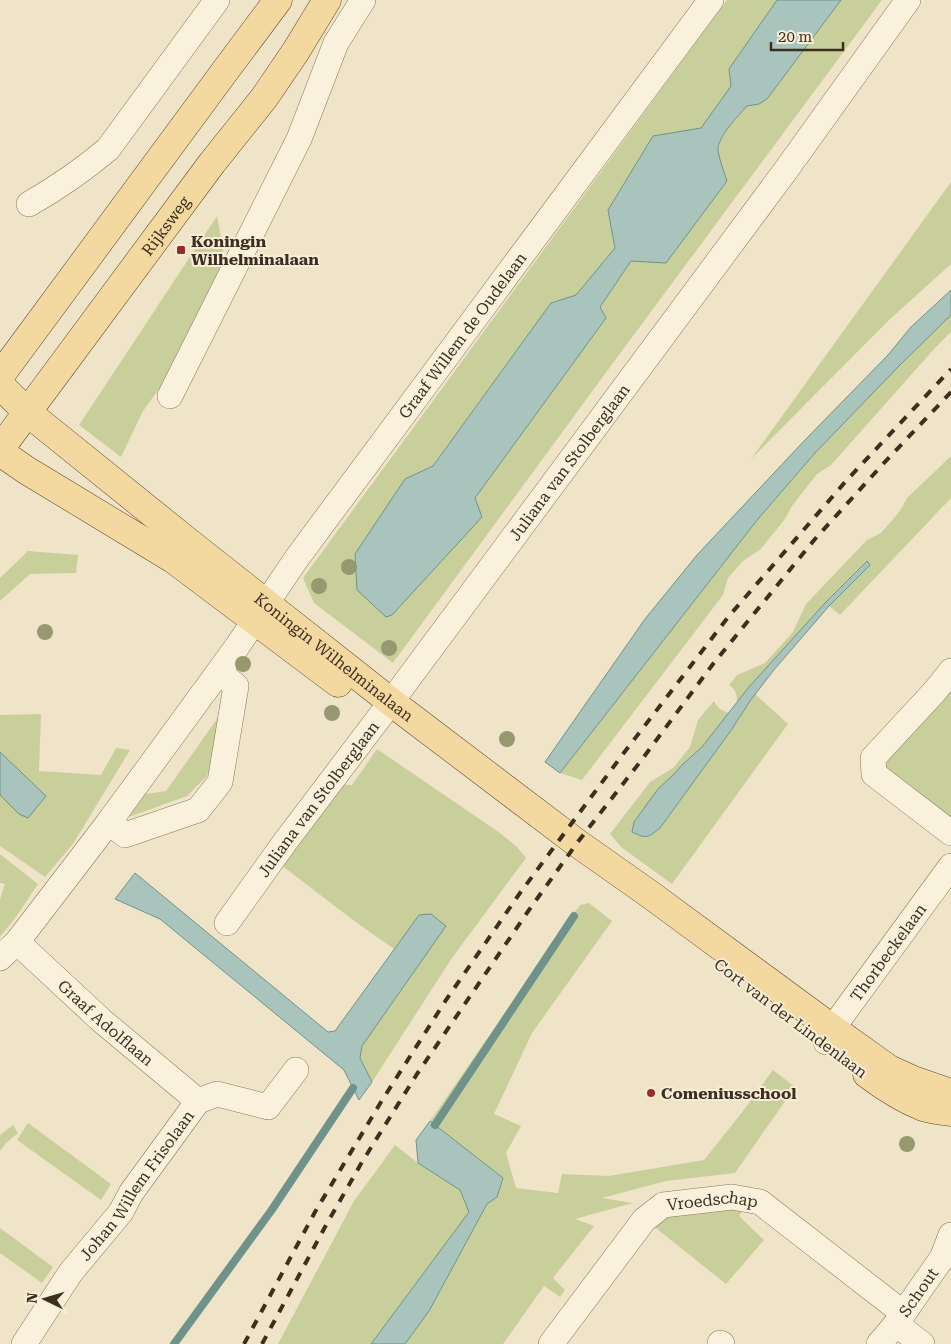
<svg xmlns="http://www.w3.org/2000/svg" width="951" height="1344" font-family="'Roboto Serif',serif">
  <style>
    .green { fill: #c9cf9b }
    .water { fill: #a9c4bc; stroke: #6f938a }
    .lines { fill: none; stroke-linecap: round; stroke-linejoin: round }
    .stream { stroke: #6f938a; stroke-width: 8 }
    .minor-casing { stroke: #8d765c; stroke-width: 26 }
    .major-casing { stroke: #5b4430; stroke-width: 29 }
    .minor { stroke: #faf1dc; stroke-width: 25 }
    .major { stroke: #f3d9a0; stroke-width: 28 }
    .rail { stroke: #3d2e20; stroke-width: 4; stroke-dasharray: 9 9; stroke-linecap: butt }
    .tree { fill: #96986f }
    .poi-dot { fill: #9e2a2b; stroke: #f7eed8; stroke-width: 2 }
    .labels { text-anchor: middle; stroke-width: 4; stroke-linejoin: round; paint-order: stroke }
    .street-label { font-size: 16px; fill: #3d2e20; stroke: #f7eed8 }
    .poi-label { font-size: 16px; font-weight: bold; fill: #3d2e20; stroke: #f7eed8; text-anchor: start }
  </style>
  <rect width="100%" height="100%" fill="#f0e4c8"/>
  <path class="green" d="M727 0H777L729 69 731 86 700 129 653 136 608 210 616 248 576 295 551 303 433 466 405 479 475 498 606 318 600 307 631 261 718 150C721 132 736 119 747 106L759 104 767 99 841 0H882L610 367 393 663 314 603 303 578Z
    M951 182V264L888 321 751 459Z
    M217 216 223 248 220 280 175 367 143 411 121 457 79 425Z
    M951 315V332L934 349 831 465 817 474 792 506 785 519 760 550 744 560 728 578 723 595 582 780 560 773 758 519 815 453 899 366Z
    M951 456V498L840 615 829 606 870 565 866 561 826 602 748 688 737 703C737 694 736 690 729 685L737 675 765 663 793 632 806 604 867 540 881 533 900 511 907 498Z
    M28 551 78 555 76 573 30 574 0 601V578Z
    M951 681V826L883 775 881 758Z
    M755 694 788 724 672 884 621 847 610 834 650 782 673 768 690 747 698 720 714 701C717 708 722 711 729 713L702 747 682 765 634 822 632 832 660 828 732 729Z
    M224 709 215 753 207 776 187 796 129 817 145 794 166 791Z
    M41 714 39 771 101 775 116 748 130 750 73 844 45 877 0 846V795L19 814 46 796 0 752V715Z
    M377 749 500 833 517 847 526 858 452 958 372 1082 360 1058 362 1046 446 926 419 915 394 949 357 923 281 865 337 784 352 785Z
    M0 854 38 884 16 917 0 937V899L5 884 0 883Z
    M589 903 612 921 532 1033 494 1114 521 1126 506 1153 516 1188 558 1193 562 1174 609 1176 704 1160 743 1111 773 1070 795 1087 735 1173 666 1181 602 1198 633 1203 575 1219 594 1226 553 1278 565 1290 560 1297 544 1286 503 1344H405L429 1311 487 1204 497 1197 503 1178 430 1121 580 905Z
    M28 1123 111 1184 101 1200 17 1140Z
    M13 1125 18 1133 6 1143 0 1151V1135Z
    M395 1145 418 1163 460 1190 469 1212 371 1344H278L354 1201Z
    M748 1203 739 1216 764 1240 726 1284 652 1225 662 1210Z
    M0 1228 53 1267 42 1283 0 1253Z"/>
  <path class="water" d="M777 0H841L767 99 759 104 747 106C738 116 717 137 718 151 720 161 724 172 727 181L666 263 631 261 600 307 606 318 475 498 482 517 392 615 386 617 357 590 355 554 405 479 433 466 551 303 576 295 615 248 608 210 653 136 701 128 731 86 729 69Z
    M951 290V315L899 366 815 453 758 519 560 773 545 762 645 619 697 555 804 441 888 355 911 327Z
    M867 561 870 565 829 606 773 671 750 701 732 729 660 828C648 838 646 839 632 832L634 822 658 789 674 774 682 765 702 747 748 688 826 602Z
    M0 752 46 796 28 818 19 814 0 795Z
    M135 873 328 1032 335 1031 419 915 431 914 446 926 362 1046 360 1058 372 1082 359 1100 344 1070 160 919 115 899Z
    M430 1121 503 1178 497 1197 487 1204 429 1311 405 1344H371L469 1212 460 1190 418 1163 416 1140Z"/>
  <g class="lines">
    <path class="stream" d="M435 1125 574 916
      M174 1344 271 1211 353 1088"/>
    <defs>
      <g id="minor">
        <path d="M29 204C57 188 83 170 108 149L217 0"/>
        <path d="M170 396 299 139 336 43 363 0"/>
        <path d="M951 671 935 691 873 758 874 774 951 833"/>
        <path d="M109 822 125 835 198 810 220 782 236 686 219 672"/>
        <path id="s1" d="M227 923 285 842 391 702 786 170 908 0"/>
        <path id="s2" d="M17 942 102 1021 198 1101"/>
        <path id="s3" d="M0 958 17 942 109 822 234 651 297 558 711 0"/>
        <path id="s4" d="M826 1042 840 1018 951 866"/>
        <path d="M198 1101 217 1094 268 1107 296 1070"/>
        <path d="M896 1324 922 1344"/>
        <path d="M720 1343 722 1344"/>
        <path id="s5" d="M24 1344 71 1272 121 1212 131 1193 198 1101"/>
        <path id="s6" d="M551 1344 644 1220 663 1205 732 1197 760 1202 903 1313"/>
        <path id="s7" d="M879 1344 896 1324 942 1258 951 1235"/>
      </g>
      <g id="major">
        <path d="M0 376 225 71 278 0"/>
        <path id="s8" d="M0 385 27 412 187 541 391 702 577 843 648 893 833 1029 889 1069 913 1080 951 1093"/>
        <path id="s9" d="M0 449 212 163 264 98 296 51 327 0"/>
        <path d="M0 452 26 470 173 559 338 683"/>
        <path d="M867 1074C884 1087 903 1099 923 1107 932 1110 942 1111 951 1112"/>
      </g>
    </defs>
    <use href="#minor" class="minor-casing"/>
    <use href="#major" class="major-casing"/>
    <use href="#minor" class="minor"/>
    <use href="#major" class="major"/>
    <path class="rail" d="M244 1344 315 1212 381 1102 446 1000 520 893 623 754 729 616 846 481 951 369
      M262 1344 325 1227 362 1162 417 1074 529 910 577 843 640 762 713 664 815 539 883 464 951 392"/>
  </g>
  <g class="tree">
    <circle cx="349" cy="567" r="8"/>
    <circle cx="319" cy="586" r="8"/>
    <circle cx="45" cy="632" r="8"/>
    <circle cx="389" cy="648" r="8"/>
    <circle cx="243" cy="664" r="8"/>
    <circle cx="332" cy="713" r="8"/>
    <circle cx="507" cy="739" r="8"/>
    <circle cx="907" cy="1144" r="8"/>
  </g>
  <g class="poi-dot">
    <rect x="176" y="245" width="10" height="10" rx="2.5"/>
    <circle cx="651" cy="1093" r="5"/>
  </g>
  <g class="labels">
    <g class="street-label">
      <text dy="6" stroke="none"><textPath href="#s9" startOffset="278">Rijksweg</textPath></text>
      <text dy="6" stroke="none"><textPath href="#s3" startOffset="776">Graaf Willem de Oudelaan</textPath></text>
      <text dy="6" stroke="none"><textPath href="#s1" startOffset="574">Juliana van Stolberglaan</textPath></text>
      <text dy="6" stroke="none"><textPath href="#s8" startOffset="431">Koningin Wilhelminalaan</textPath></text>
      <text dy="6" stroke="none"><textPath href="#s1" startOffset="154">Juliana van Stolberglaan</textPath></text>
      <text dy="6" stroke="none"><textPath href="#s4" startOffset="109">Thorbeckelaan</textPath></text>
      <text transform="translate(791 1018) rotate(37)" y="6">Cort van der Lindenlaan</text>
      <text dy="6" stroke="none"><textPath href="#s2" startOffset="120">Graaf Adolflaan</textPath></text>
      <text dy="6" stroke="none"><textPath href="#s5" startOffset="195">Johan Willem Frisolaan</textPath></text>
      <text dy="6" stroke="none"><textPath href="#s6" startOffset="229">Vroedschap</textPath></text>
      <text dy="6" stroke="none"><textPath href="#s7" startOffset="65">Schout</textPath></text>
    </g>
    <g class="poi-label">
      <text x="191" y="247">Koningin<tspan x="191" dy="18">Wilhelminalaan</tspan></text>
      <text x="661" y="1099">Comeniusschool</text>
    </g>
  </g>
  <g transform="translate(45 1299) rotate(275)" stroke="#f7eed8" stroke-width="4" paint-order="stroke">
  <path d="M0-4L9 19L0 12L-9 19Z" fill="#3d2e20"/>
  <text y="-8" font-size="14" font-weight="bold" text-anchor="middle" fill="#3d2e20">N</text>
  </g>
  <path d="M771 42v8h72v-8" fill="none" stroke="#3d2e20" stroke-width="2.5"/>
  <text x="778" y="42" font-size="15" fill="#3d2e20" stroke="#f7eed8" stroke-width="4" paint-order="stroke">20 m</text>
</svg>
